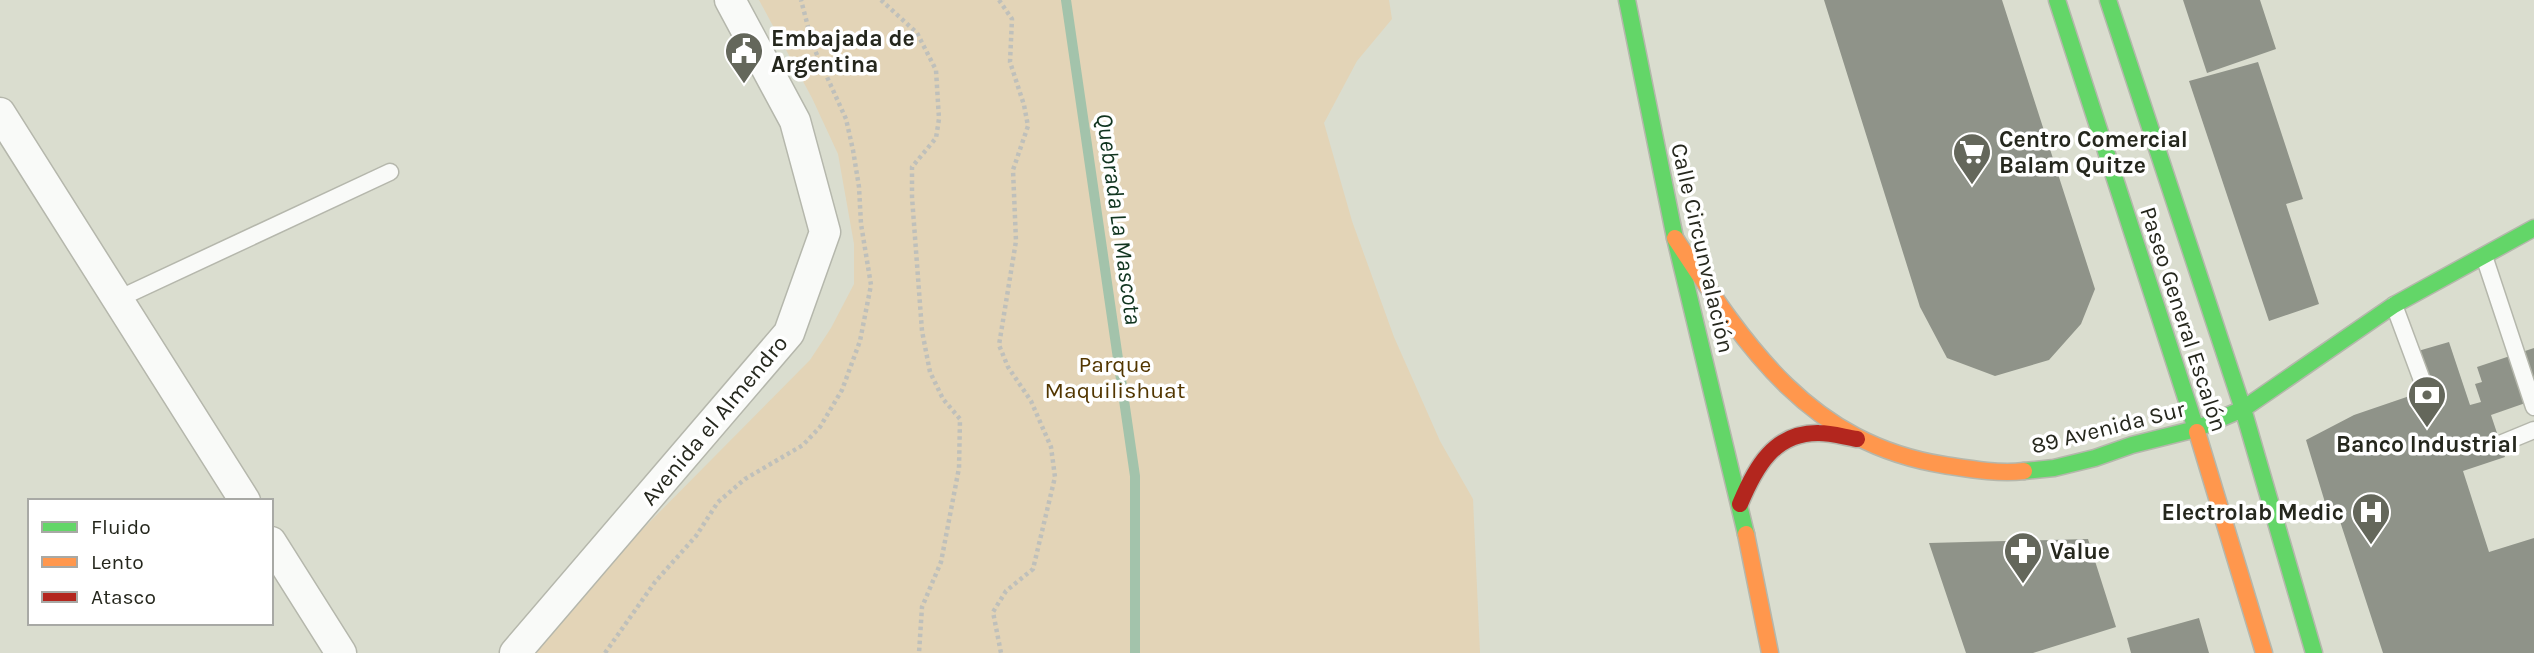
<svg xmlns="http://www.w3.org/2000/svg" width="2534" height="653" font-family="Karla,sans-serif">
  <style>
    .green { fill: #e3d4b7 }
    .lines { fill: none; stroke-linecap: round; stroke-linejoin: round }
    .stream { stroke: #a3c3ab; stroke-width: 10 }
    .building { fill: #8f9389 }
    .lane-casing { stroke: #b5b7ac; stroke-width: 19 }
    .street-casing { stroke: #b5b7ac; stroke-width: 33 }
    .fast-casing { stroke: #b5b7ac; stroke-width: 19 }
    .slow-casing { stroke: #b5b7ac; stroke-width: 19 }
    .jam-casing { stroke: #b5b7ac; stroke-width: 19 }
    .path { stroke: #bfc0bb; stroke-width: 4.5; stroke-dasharray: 3.5 3.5; stroke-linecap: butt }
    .lane { stroke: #f9faf8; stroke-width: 16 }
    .street { stroke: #f9faf8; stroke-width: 30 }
    .fast { stroke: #63d668; stroke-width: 16 }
    .slow { stroke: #ff974d; stroke-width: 16 }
    .jam { stroke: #b3261e; stroke-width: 16 }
    .labels { text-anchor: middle; stroke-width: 7; stroke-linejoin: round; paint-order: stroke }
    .poi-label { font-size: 23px; font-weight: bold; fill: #25271d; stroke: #fff; text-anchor: start }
    .street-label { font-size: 23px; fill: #25271d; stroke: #fff }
    .park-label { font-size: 23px; fill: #523600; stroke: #fff }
    .water-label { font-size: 24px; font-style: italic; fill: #113520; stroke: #fff }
  </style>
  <rect width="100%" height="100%" fill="#daddcf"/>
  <path class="green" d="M759 0H1389L1392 19 1357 61 1324 123 1352 221 1394 337 1440 441 1473 499 1480 653H520L810 360 831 328 854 284V244L838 154 812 98Z"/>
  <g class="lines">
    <path class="stream" d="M1066 0 1135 476V653"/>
  </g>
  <path class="building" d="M1824 0H2002L2095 289 2081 324 2049 360 1995 376 1947 358 1920 307Z
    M2183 0H2260L2276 49 2207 73Z
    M2258 62 2303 199 2286 204 2319 304 2269 321 2189 81Z
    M2449 342 2470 405 2481 402 2475 384 2482 382 2477 367 2534 348V400L2491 415 2505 457 2463 471 2489 552 2534 538V653H2383L2335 506 2327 509 2306 440 2354 415 2430 389 2418 351Z
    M2088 539 2116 627 2033 653H1966L1929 543Z
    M2199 618 2209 653H2131L2127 638Z"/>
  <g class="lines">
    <defs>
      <path id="lane" d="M2484 256 2534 407
        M118 299 390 172
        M2394 305 2426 391
        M2500 444 2534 430"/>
      <path id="street" d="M0 113 245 501
        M271 542 341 653
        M515 653 789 333 825 232 795 121 730 0"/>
      <path id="fast" d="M1627 0 1675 238 1746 534
        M2057 0 2197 432
        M2108 0 2243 409 2314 653
        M2024 471 2054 468 2095 458 2132 445 2196 429 2243 409 2394 305 2534 228"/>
      <path id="slow" d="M1675 238C1745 345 1807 443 1944 465 1970 469 1998 474 2024 471
        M2197 432 2264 653
        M1746 534 1770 653"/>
      <path id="jam" d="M1740 504C1755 468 1774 432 1819 433 1832 433 1844 437 1857 439"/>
    </defs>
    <use href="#lane" class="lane-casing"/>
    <use href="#street" class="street-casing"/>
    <use href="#fast" class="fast-casing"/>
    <use href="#slow" class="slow-casing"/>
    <use href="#jam" class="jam-casing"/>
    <path class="path" d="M881 0 917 33 936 70 939 119 936 138 912 167V197L922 331 930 372 943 399 960 419 959 468 941 562 922 607 919 653
      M999 0 1012 19 1010 62 1024 105 1028 126 1013 170 1016 241 999 345 1008 367 1031 401 1051 447 1055 477 1033 569 1006 591 993 612 1001 653
      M605 653 655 582 696 536 718 502 745 479 803 445 820 427 842 390 860 341 871 285 861 224 859 187 853 150 846 119 813 46 801 0"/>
    <use href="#lane" class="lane"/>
    <use href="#street" class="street"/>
    <use href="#fast" class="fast"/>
    <use href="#slow" class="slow"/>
    <use href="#jam" class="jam"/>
  </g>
  <defs>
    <symbol id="civic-pin" viewBox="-11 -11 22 30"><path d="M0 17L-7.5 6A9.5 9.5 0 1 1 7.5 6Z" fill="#64675b" stroke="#fff"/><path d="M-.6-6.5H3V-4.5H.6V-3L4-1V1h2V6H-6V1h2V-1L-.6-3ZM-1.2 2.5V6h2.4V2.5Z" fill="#fff"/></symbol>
    <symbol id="supermarket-pin" viewBox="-11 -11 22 30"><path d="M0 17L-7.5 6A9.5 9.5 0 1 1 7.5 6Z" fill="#64675b" stroke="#fff"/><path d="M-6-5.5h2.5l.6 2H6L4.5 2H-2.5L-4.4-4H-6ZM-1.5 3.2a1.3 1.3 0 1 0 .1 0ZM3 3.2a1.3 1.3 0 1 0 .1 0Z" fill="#fff"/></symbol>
    <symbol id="bank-pin" viewBox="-11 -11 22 30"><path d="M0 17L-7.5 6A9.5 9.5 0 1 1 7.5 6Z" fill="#64675b" stroke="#fff"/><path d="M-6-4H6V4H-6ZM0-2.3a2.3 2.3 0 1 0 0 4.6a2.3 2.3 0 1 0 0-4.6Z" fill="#fff"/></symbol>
    <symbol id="hospital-pin" viewBox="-11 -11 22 30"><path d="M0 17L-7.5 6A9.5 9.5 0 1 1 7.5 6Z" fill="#64675b" stroke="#fff"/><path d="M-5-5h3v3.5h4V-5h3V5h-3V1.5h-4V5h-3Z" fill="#fff"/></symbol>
    <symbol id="pharmacy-pin" viewBox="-11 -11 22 30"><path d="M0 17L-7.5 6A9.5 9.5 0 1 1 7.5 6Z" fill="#64675b" stroke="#fff"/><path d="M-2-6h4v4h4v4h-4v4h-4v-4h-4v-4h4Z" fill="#fff"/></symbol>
  </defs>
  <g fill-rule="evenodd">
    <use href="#civic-pin" x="722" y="29" width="44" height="60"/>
    <use href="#supermarket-pin" x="1950" y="130" width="44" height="60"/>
    <use href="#bank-pin" x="2405" y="373" width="44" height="60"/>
    <use href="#hospital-pin" x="2349" y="490" width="44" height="60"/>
    <use href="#pharmacy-pin" x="2001" y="529" width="44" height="60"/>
  </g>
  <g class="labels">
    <g class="poi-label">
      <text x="771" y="46">Embajada de<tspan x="771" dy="26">Argentina</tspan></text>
      <text x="1999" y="147">Centro Comercial<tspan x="1999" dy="26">Balam Quitze</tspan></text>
      <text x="2427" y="452" text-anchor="middle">Banco Industrial</text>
      <text x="2344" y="520" text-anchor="end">Electrolab Medic</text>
      <text x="2050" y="559">Value</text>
    </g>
    <g class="street-label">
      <text transform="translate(1703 248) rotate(77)" y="8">Calle Circunvalación</text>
      <text transform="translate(2184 319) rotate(72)" y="8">Paseo General Escalón</text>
      <text transform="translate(714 420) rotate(-50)" y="8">Avenida el Almendro</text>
      <text transform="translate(2108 427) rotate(-14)" y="8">89 Avenida Sur</text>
    </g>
    <g class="park-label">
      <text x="1115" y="372">Parque<tspan x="1115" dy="26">Maquilishuat</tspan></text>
    </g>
    <g class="water-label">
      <text transform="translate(1119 219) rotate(82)" y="8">Quebrada La Mascota</text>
    </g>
  </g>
  <rect x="28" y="499" width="245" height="126" fill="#ffffff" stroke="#a8a9a5" stroke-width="2"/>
  <rect x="42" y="522" width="35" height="10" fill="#63d668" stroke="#a8a9a5" stroke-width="2"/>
  <text x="91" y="534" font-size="21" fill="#25271d">Fluido</text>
  <rect x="42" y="557" width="35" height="10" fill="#ff974d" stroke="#a8a9a5" stroke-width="2"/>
  <text x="91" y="569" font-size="21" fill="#25271d">Lento</text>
  <rect x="42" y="592" width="35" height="10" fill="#b3261e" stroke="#a8a9a5" stroke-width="2"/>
  <text x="91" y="604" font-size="21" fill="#25271d">Atasco</text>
</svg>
